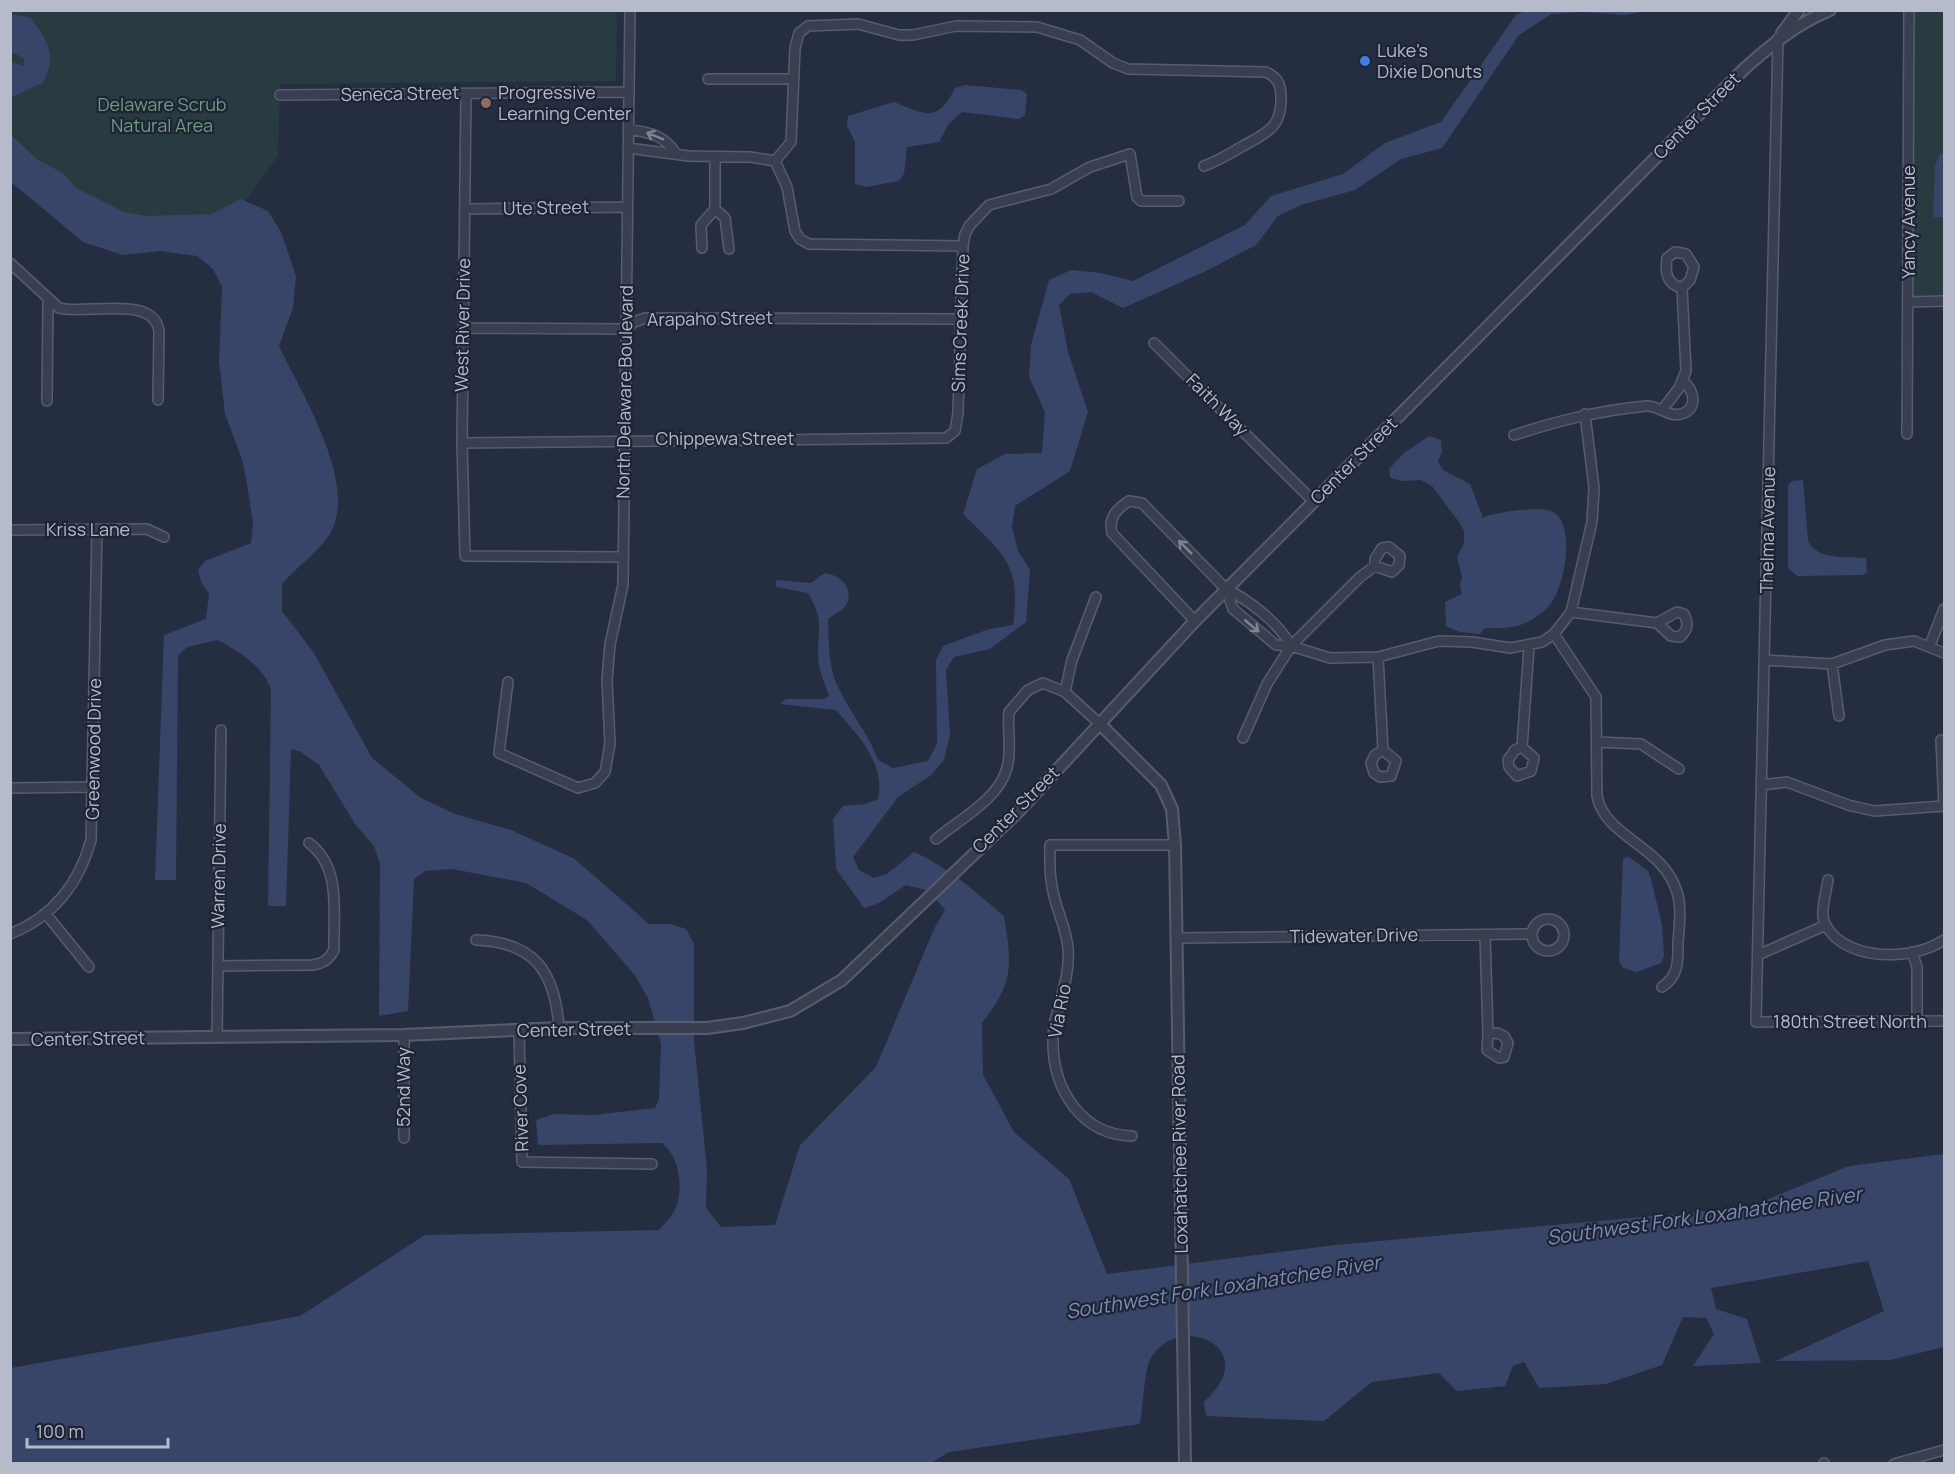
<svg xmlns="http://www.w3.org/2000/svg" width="1955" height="1474" font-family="Manrope,sans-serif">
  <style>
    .green { fill: #273b41 }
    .water { fill: #394568 }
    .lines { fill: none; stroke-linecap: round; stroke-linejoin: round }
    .minor-casing { stroke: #575d6e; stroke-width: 12 }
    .tertiary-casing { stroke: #575d6e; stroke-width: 14 }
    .minor { stroke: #393f50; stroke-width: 9 }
    .tertiary { stroke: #393f50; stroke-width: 10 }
    .oneway { stroke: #7e8394 }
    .shop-dot { fill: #3f7fe0; stroke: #1e2436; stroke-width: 2 }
    .education-dot { fill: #8d6e63; stroke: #1e2436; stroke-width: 2 }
    .labels { text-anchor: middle; stroke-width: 4.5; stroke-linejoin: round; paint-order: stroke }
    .poi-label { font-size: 18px; fill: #b6bbcb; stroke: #1e2436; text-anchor: start }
    .street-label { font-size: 18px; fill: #b6bbcb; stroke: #1e2436 }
    .park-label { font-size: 18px; fill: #6d9c7f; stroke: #1e2436 }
    .water-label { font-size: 20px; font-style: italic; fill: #7d8cb2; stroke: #1e2436 }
  </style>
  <rect width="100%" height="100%" fill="#252d41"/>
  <path class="green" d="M11 11H617L616 81 280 84 278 156 238 211 189 222H127L11 148Z
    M1913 11H1944V299H1912Z"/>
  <path class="water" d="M1525 11H1649L1624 15 1583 12 1551 14 1519 35 1442 148 1401 159 1355 190 1301 205 1278 216 1256 245 1204 272 1123 308 1091 292 1070 294 1059 305 1068 352 1088 412 1070 471 1015 506 1012 527 1018 551 1030 570 1026 622 990 649 954 657 946 670 950 735 944 760 930 776 898 797 853 857 859 870 874 878 887 874 914 852C948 867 976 892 1004 916 1012 966 1014 982 982 1023L983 1075 1014 1132 1069 1179 1107 1274 1336 1245 1749 1207 1849 1166 1944 1154V1347L1890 1360 1776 1361 1884 1311 1868 1261 1711 1288 1716 1309 1747 1319 1761 1363 1693 1366 1714 1334 1706 1318 1683 1317 1662 1365 1606 1384 1539 1388 1524 1362 1513 1366 1505 1386 1457 1391 1439 1373 1372 1382 1324 1421 1206 1416 1204 1402C1266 1346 1175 1310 1150 1360 1144 1371 1143 1410 1140 1424L949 1452 931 1463H11V1368L300 1316 425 1235 659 1230C665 1223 673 1216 676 1207 684 1187 679 1156 662 1143L538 1145 536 1120 554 1114 594 1115 655 1108 659 1099 661 1044 648 998 634 974 587 920 526 883 452 869 425 871 414 879 408 1011 379 1016 380 864 374 846 355 824 319 765 301 752 291 749 286 906H268L271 690C264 666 239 652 218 640L187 647 178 656 176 880H155L164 635 206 619 209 594 201 582 198 570 205 561 251 543 253 523 246 478 242 459 225 414 219 361 222 287 213 269 197 256 160 251 123 255 83 242 11 182 10 134 38 160 63 173 76 188 124 212 147 216 212 214 241 199 268 211 281 232 296 276 293 308 279 346C301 393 359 483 330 534 321 549 295 569 282 584V611L314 653 372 758 421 798 455 814 511 830 575 859 649 924H671L686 929 694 944V1041L707 1169 706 1208 721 1227 775 1225 800 1145 876 1067 934 929 945 910 929 891 906 885 879 903 864 908 836 869 833 819 843 806 865 804 878 799C886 763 858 736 836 710L780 704 786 699H824L829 696C825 684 818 669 818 655 818 625 824 621 808 593L776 587V580L811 583 825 573C841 575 857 591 844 608 840 612 833 615 828 619 829 641 828 665 837 685 849 711 868 733 878 760L893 768 928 761 937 744 936 660 943 646 989 629 1013 625C1022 564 1003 554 963 514L977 469 1005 454 1042 453 1045 412 1029 377 1031 345 1049 280 1071 270 1101 273 1133 281 1245 225 1271 196 1343 174 1385 143 1441 122 1516 15Z
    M11 14 31 18C49 44 57 54 43 83L11 97V62L24 66V58L11 52Z
    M965 85 1021 90 1027 94 1025 115 1019 119 962 112 949 123 939 142 907 147 904 174 899 181 866 187 855 184V142L847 126 848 116 894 102C925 114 937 124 955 88Z
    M1944 153V217H1933L1935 166 1939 155Z
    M1429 436 1441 440 1442 452 1438 461 1443 470 1470 484 1483 518 1489 515C1504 512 1540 505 1553 512 1577 525 1564 592 1548 607 1528 627 1511 629 1485 628L1480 634 1460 632 1446 626 1445 602 1462 594 1460 586 1462 577 1457 557 1464 543V531L1459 522 1432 486 1421 480 1403 481 1390 478 1389 469 1404 453Z
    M1803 480 1808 541C1818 561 1846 556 1866 558L1867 572 1863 575 1797 576 1788 568V485L1792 481Z
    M1629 857 1648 871 1651 879 1662 925 1664 956 1661 963 1637 972 1623 968 1619 961 1623 858Z"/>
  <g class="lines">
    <defs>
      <path id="minor" d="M1778 38 1756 1022 1944 1021
        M708 79H794
        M466 94 462 443 465 556 623 557
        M280 95 629 92
        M628 129C651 133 662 134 676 153
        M628 148 689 156 750 157 775 161
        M715 157V209L725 218 729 249
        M775 161 791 142 795 48 799 33 808 26 858 24 899 35H913L956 26 1037 27 1080 40 1113 63 1128 69 1266 72C1278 78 1281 84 1281 98 1282 128 1265 134 1241 147 1229 154 1218 161 1204 166
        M775 161 787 187 795 231 800 239 809 244 963 246
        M465 209 627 207
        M702 248 701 225 715 209
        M10 263 59 308C86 315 154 294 159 331L158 400
        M1909 302 1944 301
        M463 328 626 329 634 322 645 318 961 319
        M1154 343 1313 501
        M47 401 48 300
        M1663 409 1679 388 1686 371 1682 288C1666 284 1665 272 1667 258L1675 252 1686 254 1694 267 1690 280 1682 288
        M1907 434 1909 10
        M1514 435C1561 420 1597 411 1646 406 1659 405 1669 418 1681 414 1699 409 1694 390 1683 381
        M462 443 946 438 955 431 958 413 963 246 965 234 970 225 989 205 1051 189 1090 167 1130 154 1137 197 1141 201H1179
        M10 530 147 529 164 537
        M1226 589 1233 609 1276 645 1291 646 1330 658 1378 657 1439 641 1472 642 1510 648 1542 642 1554 634 1571 612 1592 522 1594 488 1585 414
        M1571 612 1657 623 1677 612 1684 614C1689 625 1688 629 1680 637L1671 636 1657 623
        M1195 621 1112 533C1108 517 1117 509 1129 501L1142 503 1226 589C1249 600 1279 623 1291 646
        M1554 634 1596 697 1597 796C1605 838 1663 845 1677 892 1682 908 1679 927 1678 943 1678 961 1679 976 1662 987
        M1930 645 1944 609
        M1378 657 1383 750 1375 755 1371 763 1374 773 1380 777 1391 776 1396 761 1383 750
        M1765 660 1832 664 1885 645 1914 641 1944 653
        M1832 664 1839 716
        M508 682 499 753 578 788 595 783 605 772 610 744 607 680 610 644 623 585 630 10
        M1065 692 1072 660 1096 597
        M1243 738 1267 684 1291 646 1360 577 1375 566 1392 572 1399 565 1400 556 1389 547 1382 548 1375 559V566
        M1941 740 1944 806
        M1597 742 1641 744 1679 769
        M1522 747 1534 758 1531 771 1517 776 1509 767 1508 760 1515 750 1522 747 1529 647
        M1762 785 1787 782 1848 805 1874 811 1944 806
        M10 788 94 787
        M936 839C960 819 999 799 1007 768 1012 751 1007 729 1009 712L1028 690 1043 683 1065 692 1100 724
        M1828 880C1826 892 1822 906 1823 917 1824 925 1830 932 1835 937 1863 961 1914 959 1944 940
        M46 914 89 967
        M1532 935a16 16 0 1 1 32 0a16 16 0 1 1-32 0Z
        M10 934C53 917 79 883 91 840L97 529
        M1485 935 1488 1034
        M1177 938 1530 934
        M476 940C535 942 555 972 559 1028
        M1912 952 1917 967V1021
        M1758 955 1826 925
        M218 966 313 965C324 963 329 959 334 950 333 912 342 868 309 843
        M519 1031 522 1162 652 1164
        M1497 1033 1504 1036 1508 1043 1504 1057 1499 1058 1487 1050 1488 1034Z
        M217 1037 221 730
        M1132 1136C1082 1135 1053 1090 1053 1042 1052 1011 1071 985 1068 948 1066 926 1055 908 1052 886 1049 873 1050 859 1050 845H1175
        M404 1138V1035
        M1824 1463V1464
        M1894 1464 1944 1450"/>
      <path id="tertiary" d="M1782 33 1799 10
        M1100 724 1161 785 1172 809 1175 845 1185 1464
        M10 1039 404 1035 559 1028H707L743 1023 790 1011 842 980 1019 811 1195 621 1744 69C1771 45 1796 24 1830 10"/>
    </defs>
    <use href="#minor" class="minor-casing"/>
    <use href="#tertiary" class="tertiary-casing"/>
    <use href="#minor" class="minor"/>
    <use href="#tertiary" class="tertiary"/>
  </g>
  <defs><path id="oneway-shaft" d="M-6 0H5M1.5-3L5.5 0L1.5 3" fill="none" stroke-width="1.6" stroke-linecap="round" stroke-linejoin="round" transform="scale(1.5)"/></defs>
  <g class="oneway">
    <use href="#oneway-shaft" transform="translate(655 136) rotate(-158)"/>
    <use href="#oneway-shaft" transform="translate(1185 547) rotate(-135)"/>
    <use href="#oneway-shaft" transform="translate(1252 626) rotate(40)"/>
  </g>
  <circle class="shop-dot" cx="1365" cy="61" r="6"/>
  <circle class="education-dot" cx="486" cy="103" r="6"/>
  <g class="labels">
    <g class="poi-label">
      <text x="1377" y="57">Luke's<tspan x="1377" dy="21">Dixie Donuts</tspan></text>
      <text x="498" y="99">Progressive<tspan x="498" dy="21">Learning Center</tspan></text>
    </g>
    <g class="street-label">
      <text transform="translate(400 94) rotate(-1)" y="6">Seneca Street</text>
      <text transform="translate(1697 116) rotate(-45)" y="6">Center Street</text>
      <text transform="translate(546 208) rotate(-1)" y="6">Ute Street</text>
      <text transform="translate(1909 222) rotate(-90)" y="6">Yancy Avenue</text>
      <text transform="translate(710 319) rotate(-1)" y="6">Arapaho Street</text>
      <text transform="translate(961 323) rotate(-88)" y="6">Sims Creek Drive</text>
      <text transform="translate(463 325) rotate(-89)" y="6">West River Drive</text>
      <text transform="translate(625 392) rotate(-89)" y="6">North Delaware Boulevard</text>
      <text transform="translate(1217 405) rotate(45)" y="6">Faith Way</text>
      <text x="725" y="445">Chippewa Street</text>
      <text transform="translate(1354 461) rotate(-45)" y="6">Center Street</text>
      <text x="88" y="536">Kriss Lane</text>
      <text transform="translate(1768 530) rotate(-89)" y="6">Thelma Avenue</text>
      <text transform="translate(94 749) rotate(-89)" y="6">Greenwood Drive</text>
      <text transform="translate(1016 810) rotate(-45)" y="6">Center Street</text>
      <text transform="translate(219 876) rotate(-89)" y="6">Warren Drive</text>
      <text transform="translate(1354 936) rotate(-1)" y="6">Tidewater Drive</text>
      <text transform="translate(1060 1011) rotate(-79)" y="6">Via Rio</text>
      <text x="1850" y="1028">180th Street North</text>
      <text transform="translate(574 1030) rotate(-1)" y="6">Center Street</text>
      <text transform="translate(88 1039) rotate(-1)" y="6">Center Street</text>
      <text transform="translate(404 1087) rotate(-90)" y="6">52nd Way</text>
      <text transform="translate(521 1108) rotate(-92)" y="6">River Cove</text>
      <text transform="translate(1180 1154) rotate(-91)" y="6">Loxahatchee River Road</text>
    </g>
    <g class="park-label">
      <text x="162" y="111">Delaware Scrub<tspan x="162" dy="21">Natural Area</tspan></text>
    </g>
    <g class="water-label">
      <text transform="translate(1704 1216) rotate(-8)" y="7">Southwest Fork Loxahatchee River</text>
      <text transform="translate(1223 1287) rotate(-9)" y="7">Southwest Fork Loxahatchee River</text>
    </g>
  </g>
  <rect width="1955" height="1474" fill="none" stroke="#b6bbcb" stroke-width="24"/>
  <path d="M27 1438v9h141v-9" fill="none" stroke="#b6bbcb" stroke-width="3"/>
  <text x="36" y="1438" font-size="18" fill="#b6bbcb" stroke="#1e2436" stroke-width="4.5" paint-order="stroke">100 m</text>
</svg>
